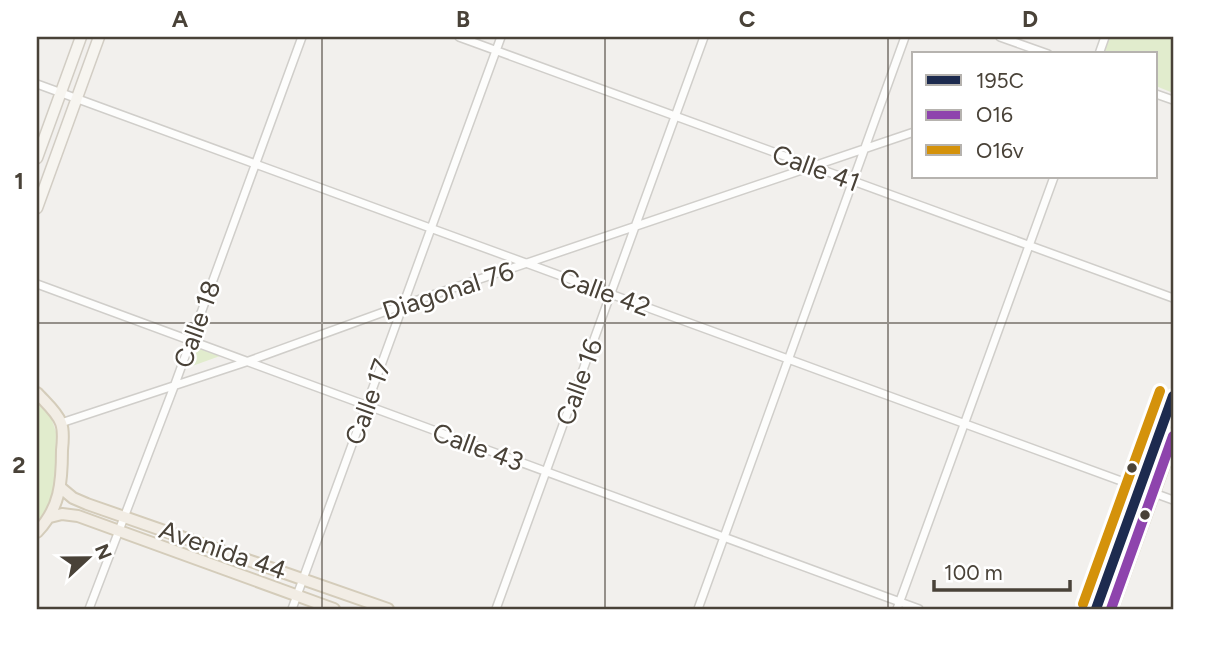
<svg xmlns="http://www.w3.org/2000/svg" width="1210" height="646" font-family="Figtree,sans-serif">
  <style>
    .green { fill: #e1eccd }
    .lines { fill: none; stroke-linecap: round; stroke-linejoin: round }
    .minor-casing { stroke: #d0ceca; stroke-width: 10 }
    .secondary-casing { stroke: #d2cdc4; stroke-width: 13 }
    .primary-casing { stroke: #d4ccba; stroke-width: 14 }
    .minor { stroke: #fdfdfc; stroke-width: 7 }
    .secondary { stroke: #f7f5f0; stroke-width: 10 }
    .primary { stroke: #f2ede5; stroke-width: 10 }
    .bus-1-casing { stroke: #fff; stroke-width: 16 }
    .bus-2-casing { stroke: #fff; stroke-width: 16 }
    .bus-3-casing { stroke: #fff; stroke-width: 16 }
    .bus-1 { stroke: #1d2b4f; stroke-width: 10 }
    .bus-2 { stroke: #8e44ad; stroke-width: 10 }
    .bus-3 { stroke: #d4920b; stroke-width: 10 }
    .grid { fill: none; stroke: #494238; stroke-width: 2; stroke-opacity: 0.55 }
    .bus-dot { fill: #494238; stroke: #fff; stroke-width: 2.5 }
    .labels { text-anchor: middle; stroke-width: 5; stroke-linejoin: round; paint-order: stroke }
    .street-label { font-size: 26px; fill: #494238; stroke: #fff }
    .neatline { fill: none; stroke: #494238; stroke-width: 2.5 }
    .grid-label { font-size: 23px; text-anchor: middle; font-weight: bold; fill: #494238 }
  </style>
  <rect width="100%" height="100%" fill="#f2f0ed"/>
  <path class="green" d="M1108 37H1173V93L1156 86V54H1102Z
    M193 346 220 356 184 369Z
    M37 401 51 417 56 432 55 492 51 507 37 521Z"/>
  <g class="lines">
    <defs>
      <path id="minor" d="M459 37 1173 298
        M1000 37 1048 54
        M1099 54 1105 37
        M37 84 1173 500
        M1156 94 1173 100
        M37 284 919 609
        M61 423 246 362 403 305 914 132
        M89 609 175 384 302 37
        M292 609 501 37
        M496 609 704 37
        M698 609 905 37
        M897 609 1054 177"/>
      <path id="secondary" d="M37 158 81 37
        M37 208 99 37"/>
      <path id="primary" d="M37 393C45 402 57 412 61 423 64 431 63 441 62 450 62 483 60 508 37 532
        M61 488 73 498 87 504 388 609
        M50 517 62 514 78 516 334 609
        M1096 609 1173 396
        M1112 609 1173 440"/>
    </defs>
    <use href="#minor" class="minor-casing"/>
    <use href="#secondary" class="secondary-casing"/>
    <use href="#primary" class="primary-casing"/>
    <use href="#minor" class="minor"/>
    <use href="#secondary" class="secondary"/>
    <use href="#primary" class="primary"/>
    <defs>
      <path id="bus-1" d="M1096 609 1173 396"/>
      <path id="bus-2" d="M1111 609 1173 436"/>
      <path id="bus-3" d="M1083 604 1160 391"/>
    </defs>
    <use href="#bus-1" class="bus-1-casing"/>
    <use href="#bus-2" class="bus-2-casing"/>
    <use href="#bus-3" class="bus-3-casing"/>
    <use href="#bus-1" class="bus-1"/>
    <use href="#bus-2" class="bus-2"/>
    <use href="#bus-3" class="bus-3"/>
  </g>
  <path class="grid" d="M322 37V609M605 37V609M888 37V609M37 323H1173"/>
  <g class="bus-dot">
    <circle cx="1132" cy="468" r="6"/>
    <circle cx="1145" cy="515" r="6"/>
  </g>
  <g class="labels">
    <g class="street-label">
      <text transform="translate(816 168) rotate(20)" y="9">Calle 41</text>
      <text transform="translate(448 291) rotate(-18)" y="9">Diagonal 76</text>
      <text transform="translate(605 292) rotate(20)" y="9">Calle 42</text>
      <text transform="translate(197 324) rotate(-70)" y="9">Calle 18</text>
      <text transform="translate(579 382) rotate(-70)" y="9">Calle 16</text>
      <text transform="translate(368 402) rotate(-70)" y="9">Calle 17</text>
      <text transform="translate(478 447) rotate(20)" y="9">Calle 43</text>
      <text transform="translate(223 550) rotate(19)" y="9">Avenida 44</text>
    </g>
  </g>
  <rect width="1210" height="646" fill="none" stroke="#ffffff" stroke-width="77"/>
  <rect x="912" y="52" width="245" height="126" fill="#ffffff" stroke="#b6b3af" stroke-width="2"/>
  <rect x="926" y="75" width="35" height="10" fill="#1d2b4f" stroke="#b6b3af" stroke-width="2"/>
  <text x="976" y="88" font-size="21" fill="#494238">195C</text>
  <rect x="926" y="110" width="35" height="10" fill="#8e44ad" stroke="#b6b3af" stroke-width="2"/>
  <text x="976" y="122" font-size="21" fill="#494238">O16</text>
  <rect x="926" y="145" width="35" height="10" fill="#d4920b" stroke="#b6b3af" stroke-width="2"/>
  <text x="976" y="158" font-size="21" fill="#494238">O16v</text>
  <g transform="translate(88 558) rotate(68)" stroke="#ffffff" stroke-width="5" paint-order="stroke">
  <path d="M0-5L12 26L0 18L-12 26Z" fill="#494238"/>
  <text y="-10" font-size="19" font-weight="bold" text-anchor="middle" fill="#494238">N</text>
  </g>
  <path d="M934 580v10h136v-10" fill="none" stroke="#494238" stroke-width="3.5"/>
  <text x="944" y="580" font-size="21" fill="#494238" stroke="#ffffff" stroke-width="5" paint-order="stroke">100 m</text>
  <rect x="38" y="38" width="1134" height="570" class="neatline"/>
  <g class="grid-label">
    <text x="180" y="27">A</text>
    <text x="463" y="27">B</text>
    <text x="747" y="27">C</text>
    <text x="1030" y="27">D</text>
    <text x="19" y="189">1</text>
    <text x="19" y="473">2</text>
  </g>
</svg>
